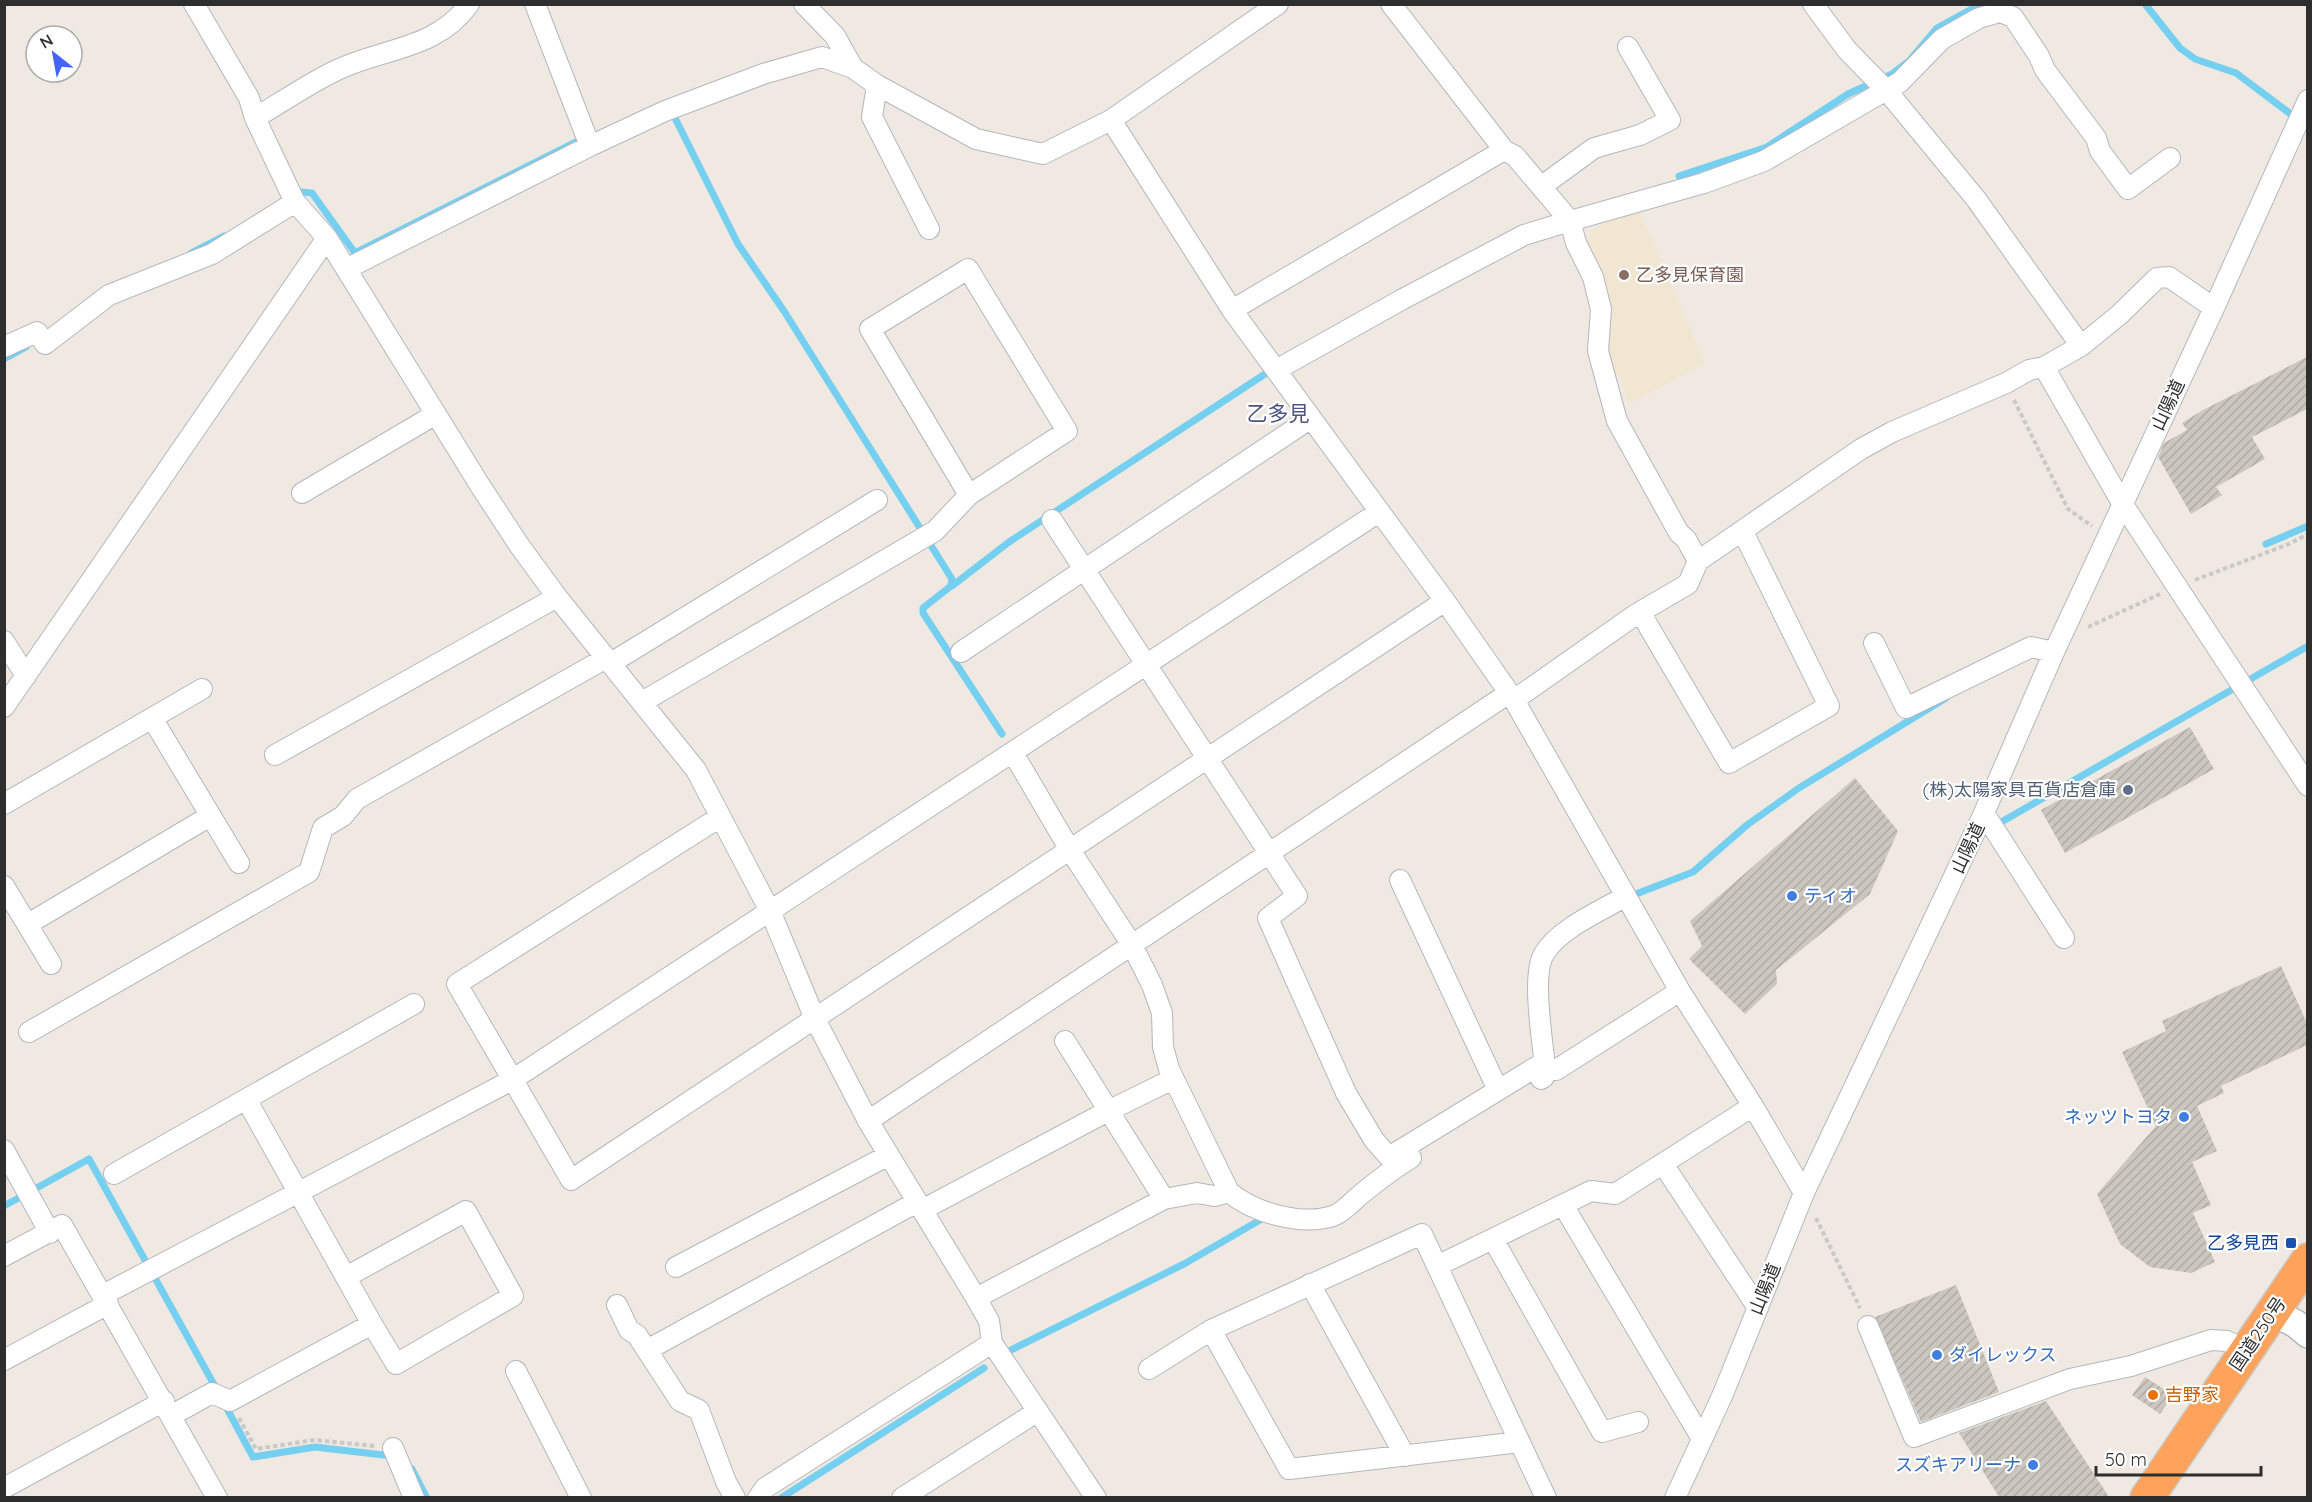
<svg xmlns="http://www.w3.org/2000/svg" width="2312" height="1502" font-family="Quicksand,'Noto Sans JP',sans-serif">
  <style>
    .education { fill: #f0e6d1 }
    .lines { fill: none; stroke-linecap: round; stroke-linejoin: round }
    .stream { stroke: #75cff0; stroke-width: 7 }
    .building { fill: url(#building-hatch) }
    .street-casing { stroke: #b4b7c1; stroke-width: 22 }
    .secondary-casing { stroke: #b4b7c1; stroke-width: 30 }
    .highway-casing { stroke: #c9c9c9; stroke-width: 36 }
    .path { stroke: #c9c9c9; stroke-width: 4; stroke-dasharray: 4.5 3; stroke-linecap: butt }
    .street { stroke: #fff; stroke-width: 20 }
    .secondary { stroke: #fff; stroke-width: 27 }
    .highway { stroke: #ffa35c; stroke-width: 33 }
    .education-dot { fill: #8d6e63; stroke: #fff; stroke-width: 2 }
    .service-dot { fill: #5c6f8a; stroke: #fff; stroke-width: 2 }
    .shop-dot { fill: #3f7fe0; stroke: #fff; stroke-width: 2 }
    .transit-dot { fill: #1a4fb4; stroke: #fff; stroke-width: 2 }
    .food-dot { fill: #e8710a; stroke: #fff; stroke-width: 2 }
    .labels { text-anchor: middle; stroke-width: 4.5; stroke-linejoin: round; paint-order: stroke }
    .education-label { font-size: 18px; fill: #785e54; stroke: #fff; text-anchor: start }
    .street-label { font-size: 18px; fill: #2e2e2e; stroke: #fff }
    .service-label { font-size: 18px; fill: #4e5e75; stroke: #fff; text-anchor: end }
    .shop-label { font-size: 18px; fill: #366cbe; stroke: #fff; text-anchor: start }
    .transit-label { font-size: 18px; fill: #164399; stroke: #fff; text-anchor: end }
    .food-label { font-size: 18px; fill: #c56008; stroke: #fff; text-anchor: start }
    .quarter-label { font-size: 21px; fill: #4d5680; stroke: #fff }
  </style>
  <defs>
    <pattern id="building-hatch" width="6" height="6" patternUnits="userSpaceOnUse" patternTransform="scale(1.5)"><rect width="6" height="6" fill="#cbc7bf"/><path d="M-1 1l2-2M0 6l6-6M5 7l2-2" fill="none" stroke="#afaba4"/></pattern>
  </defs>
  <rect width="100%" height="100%" fill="#efe9e1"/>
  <path class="education" d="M1639 210 1705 363 1629 404 1622 382 1609 361 1607 290 1586 244 1591 229Z"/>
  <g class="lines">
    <path class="stream" d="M2145 4 2180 48 2195 59 2236 73 2308 127
      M674 116 738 244 784 311 952 579 951 586 923 608V613L1002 734
      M1679 176 1767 147 1848 94 1892 74 1909 61 1937 28 1981 4
      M293 196 301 192 312 193 355 253 586 137
      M191 253 224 236
      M4 359 26 347
      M2266 544 2308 526
      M952 586 1009 542 1268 372
      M2003 821 2308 646
      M1636 894 1693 872 1747 825 1799 788 1946 698
      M4 1206 89 1159 217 1390
      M1011 1350 1184 1264 1260 1220
      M224 1403 253 1457 315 1447 392 1456
      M412 1469 427 1498
      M781 1498 984 1368"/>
  </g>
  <path class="building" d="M2307 357V409L2252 437 2265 459 2216 487 2222 495 2191 514 2158 457 2164 443 2187 430 2182 423 2203 410Z
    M2190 727 2214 769 2065 853 2041 810Z
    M1855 778 1898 831 1870 894 1776 970 1777 984 1745 1014 1689 959 1702 946 1690 921Z
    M2281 966 2307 1023V1045L2221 1086 2224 1093 2197 1106 2217 1151 2192 1162 2211 1205 2193 1213 2215 1262 2191 1273 2150 1267 2120 1244 2097 1194 2156 1126 2122 1052 2166 1031 2162 1021Z
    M1956 1285 1999 1392 1921 1422 1875 1317Z
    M2145 1377 2173 1395 2160 1414 2132 1395Z
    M2046 1401 2109 1497H1999L1959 1433Z"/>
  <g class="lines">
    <defs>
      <path id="street" d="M194 4 249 98 255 118 295 202 327 238 481 487 519 545 557 597 696 770 771 913 815 1019 868 1121 976 1298 989 1321 992 1343 1096 1498
        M535 4 590 146
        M804 4 835 36 853 68
        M1813 4 1847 50 1887 91 1976 199 2081 346
        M877 85 872 117 929 229
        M255 118C282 102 308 84 335 71 381 48 437 50 469 4
        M1111 120 1232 310 1445 601 1514 700 1680 991 1753 1106 1804 1193
        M1542 186 1594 148 1640 135 1670 120 1628 47
        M346 269 590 146 665 111 763 74 822 57 853 68 877 85 976 139 1043 154 1111 120 1278 4
        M1232 310 1504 150
        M4 347 37 332 45 344 109 295 212 254 295 202
        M2044 367 2122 503 2308 786
        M1276 370 1401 300 1524 235 1570 221 1515 156 1504 150 1391 4
        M302 493 436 414
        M1052 520 1297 896 1268 918 1346 1093 1374 1140 1389 1157 1536 1067 1556 1070 1680 991
        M1698 561 1686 539 1679 533 1617 421 1598 351 1601 309 1593 277 1576 243 1570 221 1704 183 1764 161 1900 82 1942 39 1979 18 2000 12 2013 17 2039 56 2045 70 2096 138 2100 151 2128 189 2170 158
        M1640 612 1729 763 1829 706 1743 532
        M4 641 26 676
        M1874 643 1906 708 2031 647 2054 652
        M961 652 1311 418
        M611 663 877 500
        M1514 700 1635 615 1688 584 1698 561 1861 449 1892 432 2006 383 2029 370 2044 367 2081 346 2119 315 2157 278 2169 277 2214 308
        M642 702 935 531 969 495 1067 431 968 269 870 329 969 495
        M4 707 327 238
        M152 718 239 863
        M1013 753 1070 850 1132 945 1152 985 1162 1013 1163 1047 1169 1069 1229 1192C1254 1213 1302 1226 1333 1216 1342 1213 1352 1202 1359 1196 1376 1182 1392 1169 1411 1158
        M275 755 557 597
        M4 804 202 689
        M1984 813 2064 938
        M720 817 457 984 571 1180 1445 601
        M1400 880 1498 1090
        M4 886 51 964
        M28 924 210 816
        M29 1032 309 872 323 828 343 816 357 799 606 658
        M1541 1079 1544 1077 1545 1068C1543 1042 1531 975 1544 954 1558 929 1601 911 1626 896
        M246 1099 372 1324
        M868 1121 1509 693
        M4 1150 50 1233
        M1663 1164 1758 1308
        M114 1174 414 1004
        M1164 1199 1197 1193 1214 1196 1229 1192
        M1563 1205 1702 1439
        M922 1210 1108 1111 1173 1079
        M1493 1239 1602 1432 1638 1422
        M4 1256 62 1225 217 1498
        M1437 1266 1591 1191 1615 1194 1753 1106
        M676 1267 889 1155
        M1310 1284 1405 1456
        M103 1295 512 1080 1379 512
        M976 1298 1164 1199 1065 1041
        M617 1305 629 1330 637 1335 680 1401 699 1410 726 1482 735 1498
        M1868 1326 1914 1437 2070 1379 2131 1366 2211 1340 2227 1341 2247 1351
        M1211 1330 1289 1469 1520 1442
        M647 1350 917 1202
        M4 1360 108 1304
        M1149 1369 1211 1330 1422 1234 1546 1498
        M516 1371 581 1498
        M172 1415 212 1393 230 1401 372 1324 396 1364 513 1296 466 1211 346 1277
        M393 1448 414 1498
        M4 1488 164 1401
        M758 1498 765 1488 992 1343
        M902 1498 1038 1411
        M1675 1498 1723 1394 1804 1193 1984 813 2054 652 2214 308 2308 100"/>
      <path id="secondary" d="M2273 1312 2296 1324 2308 1334"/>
      <path id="highway" d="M2147 1498 2308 1260"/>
    </defs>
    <use href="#street" class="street-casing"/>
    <use href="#secondary" class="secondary-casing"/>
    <use href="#highway" class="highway-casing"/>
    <path class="path" d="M2014 400 2068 509 2092 526
      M2195 580 2289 544 2308 534
      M2088 627 2160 594
      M1816 1218 1860 1308
      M239 1418 256 1449 314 1440 374 1446"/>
    <use href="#street" class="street"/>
    <use href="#secondary" class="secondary"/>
    <use href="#highway" class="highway"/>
  </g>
  <circle class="education-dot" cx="1624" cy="275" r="6"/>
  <circle class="service-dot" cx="2128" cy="790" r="6"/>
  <g class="shop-dot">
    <circle cx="1792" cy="896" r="6"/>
    <circle cx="2184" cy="1117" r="6"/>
    <circle cx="1937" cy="1355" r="6"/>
    <circle cx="2033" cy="1465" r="6"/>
  </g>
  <rect class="transit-dot" x="2285" y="1237" width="12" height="12" rx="3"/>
  <circle class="food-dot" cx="2153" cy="1395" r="6"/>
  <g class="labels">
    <g class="education-label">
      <text x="1636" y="281">乙多見保育園</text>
    </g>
    <g class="street-label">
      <text transform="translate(2168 405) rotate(-65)" y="6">山陽道</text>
      <text transform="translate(1968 848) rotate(-65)" y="6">山陽道</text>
      <text transform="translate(1765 1289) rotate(-68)" y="6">山陽道</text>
      <text transform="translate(2258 1334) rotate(-56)" y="6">国道250号</text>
    </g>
    <g class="service-label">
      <text x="2116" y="796">(株)太陽家具百貨店倉庫</text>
    </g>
    <g class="shop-label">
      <text x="1804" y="902">ティオ</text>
      <text x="2172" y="1123" text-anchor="end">ネッツトヨタ</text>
      <text x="1949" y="1361">ダイレックス</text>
      <text x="2021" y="1471" text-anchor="end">スズキアリーナ</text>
    </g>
    <g class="transit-label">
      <text x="2279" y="1249">乙多見西</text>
    </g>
    <g class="food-label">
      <text x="2165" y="1401">吉野家</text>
    </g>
    <g class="quarter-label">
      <text x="1278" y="421">乙多見</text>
    </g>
  </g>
  <rect width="2312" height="1502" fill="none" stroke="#2e2e2e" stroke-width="12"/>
  <g transform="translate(54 54) rotate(329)"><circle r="28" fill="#ffffff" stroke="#ababab" stroke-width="1.5"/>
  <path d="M0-4.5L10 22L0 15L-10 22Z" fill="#4264fb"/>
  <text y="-9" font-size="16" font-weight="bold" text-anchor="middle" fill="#2e2e2e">N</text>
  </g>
  <path d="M2096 1466v9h165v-9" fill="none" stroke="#2e2e2e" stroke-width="3"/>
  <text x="2105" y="1466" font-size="18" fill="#2e2e2e" stroke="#ffffff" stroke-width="4.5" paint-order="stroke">50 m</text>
</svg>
